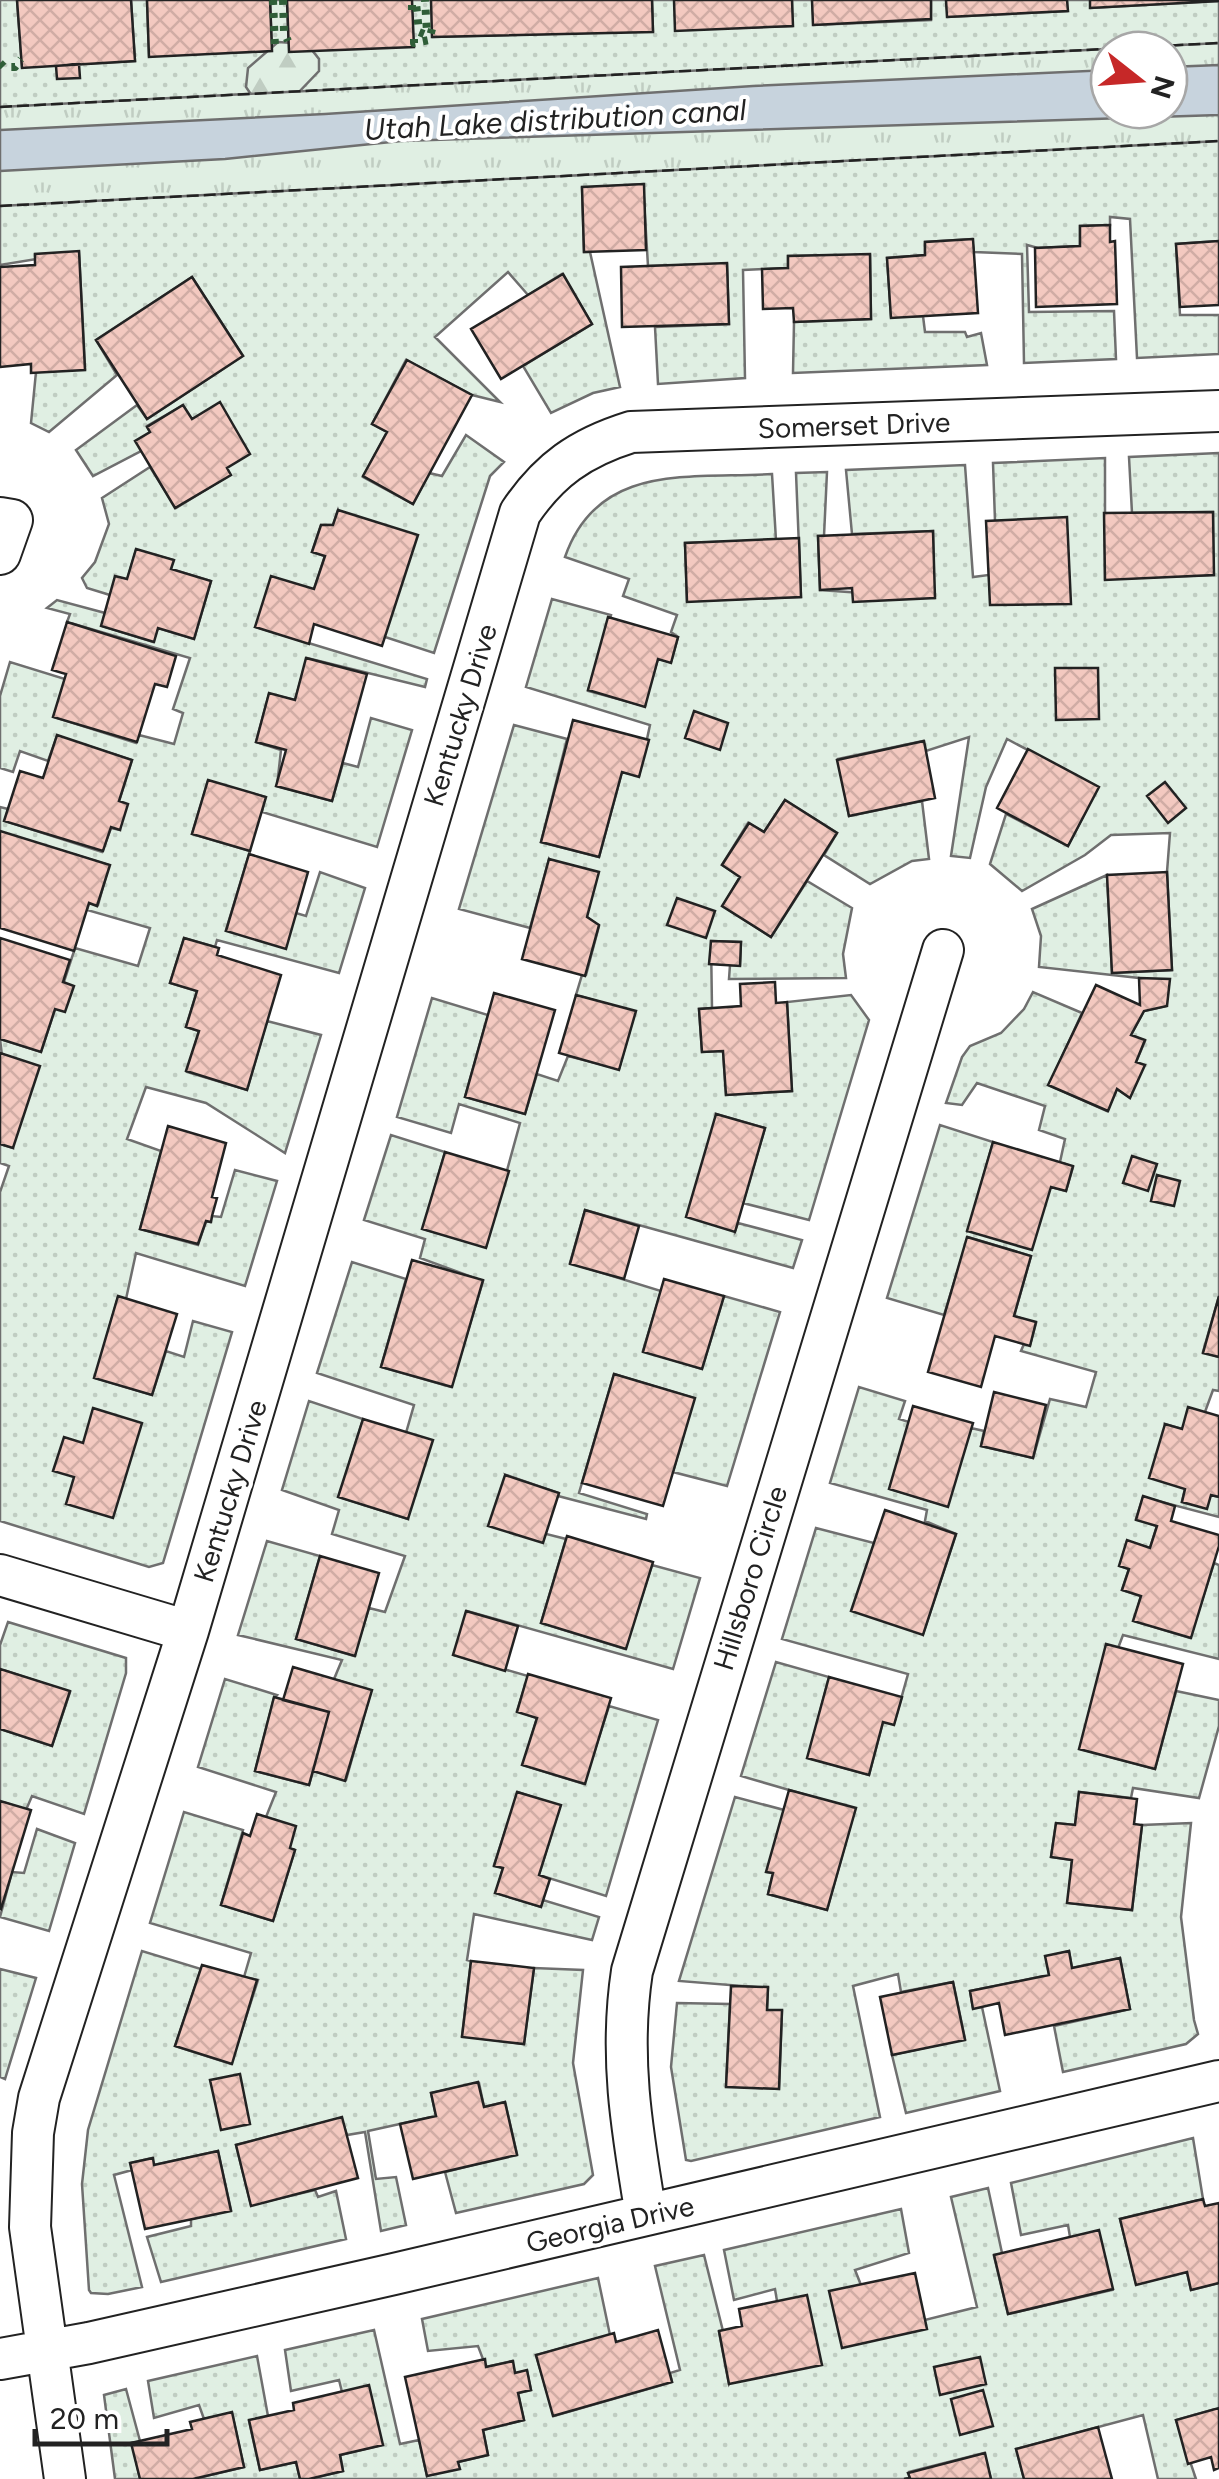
<svg xmlns="http://www.w3.org/2000/svg" width="1219" height="2479" font-family="Figtree,sans-serif">
  <style>
    .grass { fill: url(#grass-dots); stroke: #6f6f6f; stroke-width: 2.5; fill-rule: evenodd }
    .forest { fill: url(#forest-firs); stroke: #6f6f6f; stroke-width: 2.5 }
    .park { fill: url(#park-tufts); stroke: #6f6f6f; stroke-width: 2.5; fill-rule: evenodd }
    .water { fill: #c7d3dd; stroke: #6f6f6f; stroke-width: 2.5 }
    .building { fill: url(#building-cross-hatch); stroke: #222; stroke-width: 2.5 }
    .lines { fill: none; stroke-linecap: round; stroke-linejoin: round }
    .street-casing { stroke: #222; stroke-width: 44 }
    .street { stroke: #fff; stroke-width: 40 }
    .hedge { stroke: #2f5e38; stroke-width: 8; stroke-dasharray: 5 8; stroke-linecap: butt }
    .fence { stroke: #222; stroke-width: 2.5; stroke-dasharray: 12 5; stroke-linecap: butt }
    .labels { text-anchor: middle; stroke-width: 8; stroke-linejoin: round; paint-order: stroke }
    .street-label { font-size: 28px; fill: #222; stroke: #fff }
    .water-label { font-size: 30px; font-style: italic; fill: #222; stroke: #fff }
  </style>
  <defs>
    <pattern id="grass-dots" width="8" height="8" patternUnits="userSpaceOnUse" patternTransform="scale(2.5)"><rect width="8" height="8" fill="#e0efe3"/><path d="M2 2h.1M6 6h.1" fill="none" stroke="#c0cdc2" stroke-width="1.8" stroke-linecap="round"/></pattern>
    <pattern id="forest-firs" width="22" height="20" patternUnits="userSpaceOnUse" patternTransform="scale(2.5)"><rect width="22" height="20" fill="#e0efe3"/><path d="M5 1l3.5 6h-7zM16 11l3.5 6h-7z" fill="#c0cdc2"/></pattern>
    <pattern id="park-tufts" width="24" height="20" patternUnits="userSpaceOnUse" patternTransform="scale(2.5)"><rect width="24" height="20" fill="#e0efe3"/><path d="M3 7l-1-3M5 7V3M7 7l1-3M15 17l-1-3M17 17v-4M19 17l1-3" fill="none" stroke="#c0cdc2"/></pattern>
    <pattern id="building-cross-hatch" width="8" height="8" patternUnits="userSpaceOnUse" patternTransform="scale(2.5)"><rect width="8" height="8" fill="#f3c9c0"/><path d="M0 0l8 8M0 8l8-8" fill="none" stroke="#d0aca5"/></pattern>
  </defs>
  <rect width="100%" height="100%" fill="#fff"/>
  <path class="grass" d="M0 0H17L22 67 135 61 131 0H147L149 56 272 51 270 0H287L289 52 412 0H432L433 37 653 31 652 0H674L737 28 792 26V0H812L814 25 931 20V0H946L948 17 1067 11V0H1090L1091 8 1219 1V241L1176 244 1180 315H1219V354L1137 358 1130 219 1110 217V225L1080 226V246L1038 248 1027 245 1029 312 1114 311 1116 359 1024 363 1022 254 974 252 972 239 925 242V255L887 258 891 317 923 316 925 332H965L967 337 981 333 987 365 793 373 794 322 871 319 870 255 788 256V268L743 270 745 378 658 384 655 327 729 324 727 264 648 266 643 184 582 188 584 252H590L620 387 593 393 551 413 523 366 592 324 562 274 528 295 508 272 435 337 500 402 472 395 406 360 372 424 387 432 363 477 413 504 429 473 442 476 466 435 504 462 490 476 434 653 385 637 338 510 333 525H321L312 552 325 556 314 589 256 627 427 679 425 687 307 658 295 700 269 694 256 742 281 750 277 786 332 801 343 763 358 767 371 718 412 730 377 847 262 812 265 797 208 781 192 834 250 851 226 930 296 913 306 916 320 872 365 888 339 973 217 940 215 947 184 938 170 983 197 991 186 1027 199 1031 187 1072 247 1090 267 1021 321 1035 285 1153 206 1103 146 1087 127 1139 161 1151 140 1229 198 1245 206 1221 210 1222 212 1216 221 1217 235 1170 277 1181 245 1286 136 1253 126 1299 118 1297 95 1378 152 1395 166 1351 184 1357 193 1321 232 1332 163 1563 149 1567 0 1521V1192L9 1166 0 1163V1144L13 1148 0 1039 41 1052 75 948 138 966 150 928 87 910 89 903 98 905 109 865 0 832V807L8 809 5 821 102 852 111 828 120 830 119 801 132 760 57 736 48 761 20 751 13 772 0 768V696L10 662 65 679 54 717 136 743 139 735 174 744 183 713 173 709 190 658 67 622 70 614 47 608 57 600 105 613 102 626 153 642 158 628 194 639 211 581 171 569 173 560 136 550 127 580 110 595 87 588 82 578 95 562 109 524 102 498 150 467 176 508 230 475 182 406 147 426 150 432 141 451 93 476 76 450 137 405 147 419 243 356 192 277 96 340 117 375 49 432 31 423 36 372 85 369 79 252 0 265ZM1109 50H1169V110H1109Z
    M1219 453V1296L1203 1352 1219 1357V1391L1213 1390 1205 1412 1182 1429 1165 1424 1185 1489 1182 1501 1211 1495 1219 1497V1517L1143 1497 1136 1519 1157 1526 1150 1548 1127 1541 1120 1566 1129 1569 1122 1590 1141 1596 1134 1621 1190 1638 1214 1563 1219 1565V1659L1123 1635 1080 1749 1155 1769 1176 1691 1219 1700V1726L1199 1798 1133 1788 1131 1798 1079 1792 1075 1825 1056 1823 1051 1857 1072 1860 1068 1903 1132 1910 1142 1825 1191 1823 1181 1917 1194 2020 1198 2034 1186 2044 1063 2072 1054 2026 1130 2009 1120 1958 1072 1968 1069 1951 1046 1957 1049 1975 970 1991 973 2008 982 2007 1000 2091 906 2113 892 2055 965 2039 953 1982 901 1992 898 1974 853 1986 880 2117 691 2161 686 2160 671 2067 677 2003 730 2004 726 2086 779 2089 782 2011 767 2010 768 1988 679 1981 735 1797 784 1810 767 1872 773 1873 768 1894 827 1910 855 1809 741 1776 776 1662 829 1677 808 1758 869 1775 883 1722 894 1724 908 1674 782 1639 816 1528 874 1543 923 1634 956 1534 925 1521 927 1510 830 1483 859 1387 905 1401 899 1419 909 1422 890 1489 947 1506 971 1428 984 1431 981 1446 1033 1458 1050 1399 1086 1407 1096 1372 1021 1351 1024 1344 1030 1345 1036 1323 1014 1316 1031 1256 968 1237 944 1315 887 1298 940 1125 993 1142 968 1231 1051 1187 1066 1191 1073 1167 1060 1162 1065 1139 1039 1130 1045 1106 977 1083 962 1105 946 1103 962 1057 970 1046 1001 1033 1024 1009 1033 992 1082 1013 1049 1085 1107 1111 1117 1089 1129 1097 1136 1062 1145 1041 1131 1035 1144 1011 1166 1006 1139 978 1039 967 1041 936 1032 909 1107 875 1112 973 1172 970 1167 872 1170 833 1111 835 1085 855 1022 891 990 864 1006 814 1068 846 1098 787 1007 739 986 787 970 858 951 856 969 737 926 751 923 741 838 759 849 816 922 801 929 859 912 861 870 884 824 855 837 833 785 800 764 832 748 823 722 865 740 877 723 906 771 937 807 881 852 908 843 954 846 978 729 979 730 965H740L741 942 711 941 712 1008 699 1009 702 1052 723 1051 726 1095 792 1091 787 1002 851 995 869 1020 809 1220 743 1203 765 1128 716 1114 735 1231 738 1223 802 1240 793 1268 585 1210 570 1263 661 1291 643 1351 702 1369 724 1296 780 1312 727 1486 673 1472 694 1398 614 1374 579 1493 647 1514 646 1519 558 1496V1493L506 1475 546 1534 566 1539 541 1623 625 1649 652 1565 700 1578 673 1669 467 1611 454 1655 528 1676 517 1711 537 1718 523 1765 584 1784 609 1706 658 1720 606 1896 539 1875 560 1806 518 1792 494 1865 503 1868 496 1893 541 1907 543 1900 599 1917 592 1940 474 1914 467 1960 471 1961 462 2036 524 2044 534 1968 583 1970 573 2063 593 2175 584 2184 456 2213 445 2172 517 2154 505 2102 484 2107 479 2083 431 2093 436 2116 368 2131 376 2179 396 2177 406 2225 381 2231 365 2132 347 2135 341 2118 236 2145 251 2205 315 2190 318 2197 336 2191 346 2239 161 2282 147 2237 191 2226V2219L231 2210 218 2151 154 2165 152 2158 131 2163 132 2170 114 2175 142 2287 108 2294 91 2293 89 2290 82 2184 88 2130 142 1951 201 1969 175 2046 231 2064 258 1980 244 1977 251 1953 150 1923 184 1812 243 1830 221 1905 273 1921 295 1850 290 1848 266 1817 276 1792 198 1767 225 1679 277 1695 274 1698 255 1771 309 1785 313 1771 346 1780 371 1691 334 1679 342 1660 238 1635 267 1541 320 1556 296 1639 354 1656 369 1608 385 1612 405 1556 332 1534 339 1510 282 1490 309 1401 363 1419 339 1497 408 1519 406 1433 414 1405 317 1373 352 1262 406 1279 381 1367 451 1387 483 1281 420 1258 425 1239 364 1220 391 1135 445 1152 423 1229 486 1247 520 1123 459 1104 451 1133 397 1117 432 998 488 1015 465 1097 525 1114 537 1074 558 1081 568 1056 619 1069 635 1012 576 995 582 975H586L599 926 587 917 549 859 530 928 459 909 514 725 567 739 541 842 599 857 622 772 639 776 650 725 526 687 552 599 611 615 588 691 644 706 658 659 671 662 678 637 671 632 677 615 623 596 629 579 565 557C598 462 690 479 772 474L776 540 685 543 687 601 801 597 796 473 827 472 824 536H818L820 590 934 598 933 531 852 534 846 470 965 465 973 577 989 575 995 521 993 463 1105 458V579L1213 575V512L1132 513 1129 457Z
    M8 1622 126 1658V1673L84 1814 32 1796 26 1810 0 1801V1729L52 1746 70 1692 0 1669V1645Z
    M37 1829 75 1843 49 1931 0 1917 12 1872 24 1873Z
    M0 1969 36 1978 5 2079 0 2077Z
    M1193 2138 1203 2199 1120 2219 1136 2284 1187 2272 1191 2290 1219 2283V2408L1176 2420 1196 2479H1158L1143 2415 1016 2449 1024 2479H991L984 2453 909 2472 910 2478 904 2479H309L343 2471 340 2455 382 2445 342 2392 339 2380 291 2391 285 2350 374 2330 400 2444 419 2440 427 2476 458 2462 488 2455 483 2430 524 2420 518 2393 531 2390 527 2371 515 2373 512 2361 486 2367 478 2346 428 2351 422 2319 598 2278 610 2335 536 2355 554 2416 672 2382 670 2373 680 2370 655 2266 704 2255 723 2331 719 2332 729 2384 777 2301 775 2289 734 2300 724 2250 901 2209 909 2253 855 2270 861 2285 925 2320 977 2307 951 2197 988 2188 1002 2253 994 2256 1008 2314 1112 2290 1070 2237 1068 2225 1021 2235 1011 2183Z
    M257 2356 268 2416 249 2421 260 2470 296 2462 300 2479H193L244 2467 232 2413 204 2419 199 2405 154 2418 148 2381Z
    M126 2389 140 2441 132 2443 140 2479H115L104 2395Z"/>
  <path class="forest" d="M278 42 307 44 319 59V71L295 96H252L246 87 248 68Z"/>
  <path class="park" d="M1219 43V141L0 206V107ZM1109 50H1169V110H1109Z"/>
  <path class="water" d="M1219 65V115L401 141 225 159 0 171V130L325 114 753 86 1109 70V110H1169V67Z"/>
  <path class="building" d="M17 0H131L135 61 22 68Z
    M270 0 272 51 149 57 147 0Z
    M287 0H412L414 47 289 52Z
    M431 0H652L653 32 432 37Z
    M792 0 793 26 675 31 674 0Z
    M812 0H931V19L813 25Z
    M946 0H1067L1068 11 947 17Z
    M1090 0H1219V1L1090 8Z
    M79 64 80 78 57 79 56 66Z
    M644 184 646 250 584 252 582 187Z
    M1110 225V242L1115 241 1117 304 1036 307 1035 248 1080 246V226Z
    M973 239 978 313 891 318 887 258 925 255V242Z
    M1219 241V305L1180 307 1176 244Z
    M79 251 85 370 31 373V364L0 367V267L35 265V254Z
    M870 254 871 319 794 322 793 308 763 309 762 269 788 268V256Z
    M727 263 729 324 622 327 621 267Z
    M563 274 592 324 501 379 471 329Z
    M192 277 243 356 147 419 96 340Z
    M407 360 472 395 413 504 363 476 387 432 372 424Z
    M220 402 250 454 227 468 231 475 175 508 135 441 150 432 147 427 183 405 192 419Z
    M338 510 418 535 382 646 314 624 309 644 255 627 271 576 314 589 325 556 312 552 321 525H333Z
    M1213 512 1214 575 1105 580 1104 513Z
    M1067 517 1071 604 990 605 986 521Z
    M933 531 935 598 853 602 852 588 820 590 818 536Z
    M799 538 801 597 687 602 685 543Z
    M136 549 174 560 171 569 211 581 194 639 158 628 154 642 101 626 115 576 127 579Z
    M608 617 678 637 671 663 658 659 645 707 588 690Z
    M67 622 176 656 167 687 155 684 137 742 53 717 66 674 52 670Z
    M306 658 367 674 332 801 276 786 286 750 256 742 269 693 295 700Z
    M1055 668H1098L1099 719 1056 720Z
    M694 711 728 723 720 750 685 738Z
    M573 720 649 740 639 777 622 772 599 857 541 842Z
    M57 735 132 760 119 801 128 804 120 830 111 827 103 851 4 821 20 771 43 778Z
    M924 741 935 798 849 816 837 760Z
    M1028 749 1099 787 1068 846 997 808Z
    M208 780 266 797 250 851 192 834Z
    M1165 782 1186 808 1168 823 1147 796Z
    M785 800 837 833 771 937 722 906 740 877 722 865 749 823 764 832Z
    M0 831 110 865 97 906 89 903 74 951 0 928Z
    M249 854 308 872 286 949 226 931Z
    M549 859 599 872 587 917 599 925 585 976 522 959Z
    M1167 872 1172 970 1112 973 1107 875Z
    M677 898 715 911 706 938 667 925Z
    M0 938 70 960 63 982 74 986 65 1012 55 1009 41 1052 0 1039Z
    M184 938 219 948 217 955 281 975 247 1090 186 1071 199 1031 186 1027 197 991 170 983Z
    M711 941 741 942 740 966 709 964Z
    M1139 978 1170 979 1167 1006 1144 1011 1131 1035 1145 1040 1136 1062 1145 1065 1130 1098 1117 1089 1108 1111 1048 1085 1096 985 1140 1005Z
    M775 982 776 1003 787 1002 792 1091 726 1095 723 1051 702 1052 699 1009 741 1006 740 984Z
    M494 993 555 1010 525 1114 465 1097Z
    M576 995 636 1011 619 1070 559 1053Z
    M0 1053 40 1066 13 1148 0 1144Z
    M716 1114 765 1128 735 1232 686 1217Z
    M168 1126 226 1143 212 1197 217 1198 212 1216 211 1222 206 1221 198 1244 140 1229Z
    M993 1142 1073 1166 1066 1191 1051 1187 1032 1250 967 1231Z
    M445 1152 509 1171 486 1248 422 1229Z
    M1132 1156 1157 1164 1148 1191 1123 1183Z
    M1157 1175 1180 1181 1174 1206 1151 1201Z
    M585 1210 639 1226 624 1279 570 1264Z
    M967 1237 1031 1256 1014 1316 1036 1322 1030 1346 995 1336 981 1387 928 1372Z
    M412 1260 483 1280 452 1387 381 1367Z
    M664 1279 724 1296 702 1369 643 1352Z
    M118 1296 177 1314 152 1395 94 1378Z
    M1219 1296V1357L1203 1353Z
    M614 1374 695 1398 663 1506 582 1483Z
    M994 1392 1046 1405 1033 1458 981 1446Z
    M913 1406 973 1423 948 1507 889 1489Z
    M1188 1407 1219 1416V1497L1211 1495 1207 1509 1182 1502 1185 1489 1149 1478 1165 1424 1182 1429Z
    M93 1408 142 1423 113 1518 66 1504 74 1477 53 1471 64 1437 83 1443Z
    M363 1419 433 1440 408 1519 338 1497Z
    M505 1475 559 1493 543 1543 488 1526Z
    M1143 1496 1175 1506 1171 1521 1219 1535V1546L1191 1638 1133 1621 1141 1596 1122 1590 1129 1569 1119 1566 1127 1540 1150 1548 1157 1526 1136 1520Z
    M885 1510 956 1534 923 1635 851 1611Z
    M567 1536 653 1562 626 1649 541 1623Z
    M320 1556 379 1573 355 1656 296 1639Z
    M466 1611 518 1626 505 1671 453 1655Z
    M1106 1644 1183 1664 1155 1769 1079 1749Z
    M293 1667 372 1690 345 1781 313 1771 329 1712 283 1700Z
    M0 1669 70 1691 52 1746 0 1729Z
    M528 1674 611 1698 585 1784 522 1765 537 1718 517 1712Z
    M829 1677 902 1697 894 1725 883 1722 869 1775 807 1758Z
    M274 1697 329 1712 309 1785 255 1771Z
    M789 1790 856 1808 827 1910 768 1894 773 1873 766 1872Z
    M517 1792 561 1805 539 1875 550 1879 541 1907 495 1893 503 1868 494 1866Z
    M1079 1792 1137 1799 1134 1824 1142 1825 1132 1910 1067 1903 1072 1860 1051 1857 1056 1823 1075 1825Z
    M0 1801 31 1810 1 1909 0 1908Z
    M257 1814 296 1826 290 1848 295 1850 273 1921 221 1905 243 1833 250 1836Z
    M1069 1951 1072 1968 1120 1958 1130 2009 1005 2035 999 2003 973 2009 970 1991 1049 1975 1045 1956Z
    M471 1961 534 1968 524 2044 462 2037Z
    M202 1965 257 1980 232 2064 175 2046Z
    M953 1982 965 2040 892 2055 880 1997Z
    M731 1986 768 1987 767 2010H782L779 2089 726 2087Z
    M240 2074 250 2124 221 2130 210 2080Z
    M478 2082 484 2107 505 2102 517 2155 413 2179 400 2124 436 2116 431 2093Z
    M342 2117 358 2178 251 2206 236 2145Z
    M218 2151 231 2211 145 2229 130 2163 153 2158 154 2165Z
    M1203 2199 1205 2206 1219 2203V2283L1191 2290 1187 2272 1136 2285 1120 2219Z
    M1099 2230 1113 2289 1008 2314 994 2255Z
    M915 2273 927 2329 842 2348 829 2291Z
    M807 2295 822 2365 729 2384 719 2331 742 2326 739 2309Z
    M658 2330 672 2382 553 2416 536 2355 614 2333 616 2342Z
    M980 2357 986 2384 940 2395 934 2367Z
    M485 2359 486 2367 513 2361 515 2373 527 2370 531 2390 518 2393 524 2420 483 2430 488 2455 458 2462 460 2469 427 2476 405 2377Z
    M369 2385 383 2445 340 2455 343 2471 309 2479H300L296 2462 260 2470 249 2420 294 2410 293 2403Z
    M983 2390 993 2426 960 2435 951 2399Z
    M1219 2408V2468L1214 2470 1211 2457 1188 2464 1176 2420Z
    M232 2412 244 2467 193 2479H140L131 2443 192 2429 190 2422Z
    M1098 2427 1112 2479H1024L1016 2449Z
    M985 2453 991 2479H904L910 2478 908 2473Z"/>
  <g class="lines">
    <defs>
      <path id="street" d="M0 518 12 520 0 554
        M0 1575 188 1631
        M646 2215C632 2131 619 2056 632 1971L943 950
        M0 2359 89 2343 394 2274 1219 2081
        M65 2479 30 2227 33 2133 39 2098 188 1631 520 513C549 470 580 448 631 432L1219 411"/>
    </defs>
    <use href="#street" class="street-casing"/>
    <use href="#street" class="street"/>
    <path class="hedge" d="M273 0 275 47
      M283 0 284 32 288 41
      M412 10V5L416 3 419 32 424 34 427 32 425 0
      M414 39V43L429 40 432 29
      M0 63 4 67H15L21 59"/>
    <path class="fence" d="M0 107 1219 43
      M0 206 1219 141"/>
  </g>
  <g class="labels">
    <g class="street-label">
      <text transform="translate(854 425) rotate(-2)" y="10">Somerset Drive</text>
      <text transform="translate(460 715) rotate(-73)" y="10">Kentucky Drive</text>
      <text transform="translate(230 1491) rotate(-73)" y="10">Kentucky Drive</text>
      <text transform="translate(750 1578) rotate(-73)" y="10">Hillsboro Circle</text>
      <text transform="translate(610 2224) rotate(-13)" y="10">Georgia Drive</text>
    </g>
    <g class="water-label">
      <text transform="translate(555 120) rotate(-3)" y="10">Utah Lake distribution canal</text>
    </g>
  </g>
  <g transform="translate(1139 80) rotate(107)"><circle r="48" fill="#ffffff" stroke="#a7a7a7" stroke-width="2.5"/>
  <path d="M0-8L18 38L0 25L-18 38Z" fill="#c62828"/>
  <text y="-15" font-size="28" font-weight="bold" text-anchor="middle" fill="#222222">N</text>
  </g>
  <path d="M35 2429v15h132v-15" fill="none" stroke="#222222" stroke-width="5"/>
  <text x="50" y="2429" font-size="30" fill="#222222" stroke="#ffffff" stroke-width="8" paint-order="stroke">20 m</text>
</svg>
